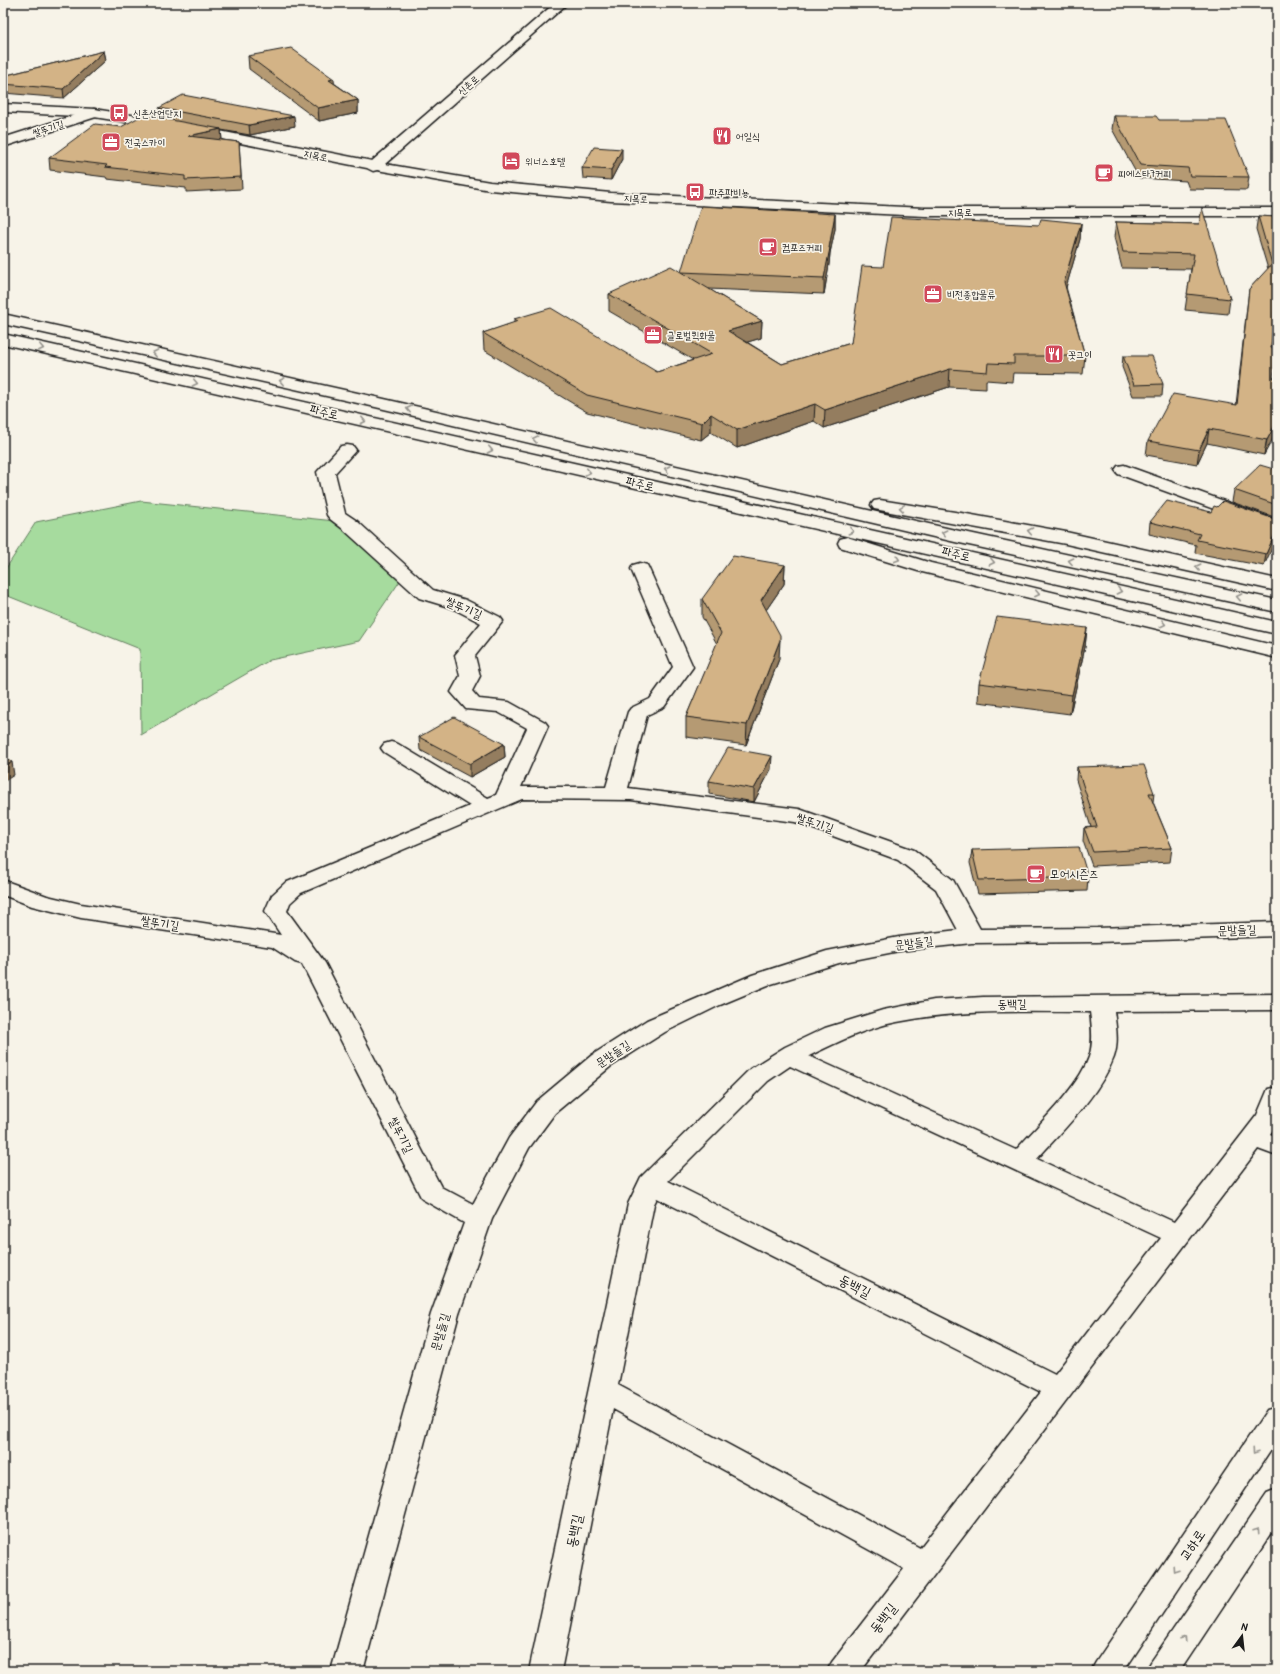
<svg xmlns="http://www.w3.org/2000/svg" width="1280" height="1674" font-family="'Patrick Hand','Poor Story',sans-serif">
  <style>
    .green { fill: #a6db9e; stroke: #617c5d }
    .lines { fill: none; stroke-linecap: round; stroke-linejoin: round }
    .minor-casing { stroke: #1c1c1c; stroke-width: 3 }
    .tertiary-casing { stroke: #1c1c1c; stroke-width: 3 }
    .secondary-casing { stroke: #1c1c1c; stroke-width: 3 }
    .minor { fill: #f7f3e8; fill-rule: evenodd }
    .tertiary { fill: #f7f3e8; fill-rule: evenodd }
    .secondary { fill: #f7f3e8; fill-rule: evenodd }
    .wall { fill: #b59a73; stroke: #1c1c1c }
    .shaded-wall { fill: #947d5e; stroke: #1c1c1c }
    .building { fill: #d3b386; stroke: #1c1c1c }
    .oneway { stroke: #94928c }
    .labels { text-anchor: middle; stroke-width: 3.5; stroke-linejoin: round; paint-order: stroke }
    .far-street-label { font-size: 10px; fill: #1c1c1c; stroke: #f7f3e8 }
    .far-poi-label { font-size: 10px; fill: #1c1c1c; stroke: #f7f3e8; text-anchor: start }
    .street-label { font-size: 12px; fill: #1c1c1c; stroke: #f7f3e8 }
    .poi-label { font-size: 12px; fill: #1c1c1c; stroke: #f7f3e8; text-anchor: start }
    .near-street-label { font-size: 14px; fill: #1c1c1c; stroke: #f7f3e8 }
  </style>
  <rect width="100%" height="100%" fill="#f7f3e8"/>
  <filter id="ink" filterUnits="userSpaceOnUse"><feTurbulence type="fractalNoise" baseFrequency=".025" numOctaves="2"/><feDisplacementMap in="SourceGraphic" scale="8" xChannelSelector="R" yChannelSelector="G"/><feConvolveMatrix kernelMatrix="1 2 1 2 8 2 1 2 1" color-interpolation-filters="sRGB"/></filter>
  <g filter="url(#ink)">
    <path class="green" d="M141 501 335 521 400 581 359 641 270 660 141 735 140 649 3 594V573L36 522Z"/>
    <g class="lines">
      <defs>
        <path id="minor" d="M94 109 99 110 101 113 99 116 3 147V138Z
          M347 445 353 446 356 450 335 473 345 513 357 521 433 590 466 600 500 617 503 621 475 656 480 676 472 691 479 699 509 702 545 722 548 726 521 787H606L628 712 631 708 650 699 673 667 631 569 633 565 640 563 647 565 649 569 693 667 664 707 647 715 628 788 799 809 914 850 953 880 980 929 1097 928 1277 922V936L1097 942 972 943 899 951 839 963 768 985 720 1005 665 1032 610 1067 555 1113 529 1148 492 1219 459 1314 363 1671H331L431 1314 464 1223 422 1199 302 964 295 962 272 947 81 918 32 906 3 895V880L47 896 81 904 281 935 265 911 272 895 285 883 470 806 384 752 381 748 384 744 391 742 398 744 488 798 496 795 527 728 498 712 466 709 451 692 460 676 455 655 481 623 452 608 419 598 343 529 330 519 327 515 317 472 341 446ZM522 799 631 800 795 822 898 860 936 889 958 930 899 937 827 951 752 975 647 1020 592 1055 537 1101 509 1138 473 1204 441 1187 325 963 287 911 290 903 301 893Z
          M1124 465 1277 520V532L1118 474 1115 470 1118 466Z
          M1277 994V1010L1114 1011C1116 1026 1119 1043 1114 1057 1100 1094 1063 1130 1037 1159L1174 1222 1257 1115 1268 1089 1277 1087V1124L1270 1134 1277 1137V1156L1258 1149 861 1671H827L832 1662 904 1569 613 1409 561 1671H529L628 1204 641 1177 750 1069 785 1047 825 1028 883 1010 934 1000 983 997ZM1090 1012C1092 1026 1094 1043 1089 1057 1078 1088 1038 1125 1016 1150L809 1056C837 1042 866 1028 897 1022 960 1009 1026 1012 1090 1012ZM790 1066 1161 1238 1055 1374 668 1181 768 1081ZM657 1198 1041 1392 920 1548 618 1385 654 1204Z"/>
        <path id="tertiary" d="M555 3H568L385 164 490 182 611 193 925 208H1277V216H925L611 201 490 190 377 170 373 171 367 168 169 129 94 117 3 112V104L94 109 169 121 372 161Z
          M1277 1407V1441L1124 1671H1091L1096 1662 1267 1410Z
          M1277 1489V1525L1180 1671H1146L1151 1662 1267 1493Z"/>
        <path id="secondary" d="M3 314 371 396 955 530 1277 600V612L955 542 371 406 3 324Z
          M3 334 1277 622V634L3 344Z
          M880 500 961 513 1066 532 1277 579V591L1066 544 874 509 871 505 874 501Z
          M847 537 931 563 1277 646V658L918 571 840 547 838 543 840 539Z"/>
      </defs>
      <use href="#minor" class="minor-casing"/>
      <use href="#tertiary" class="tertiary-casing"/>
      <use href="#secondary" class="secondary-casing"/>
      <use href="#minor" class="minor"/>
      <use href="#tertiary" class="tertiary"/>
      <use href="#secondary" class="secondary"/>
    </g>
    <path class="wall" d="M104 51 106 60 64 98 3 93V76Z
      M248 56 334 83 358 100V113L319 121 249 69Z
      M159 108 295 126 250 135 221 130 222 140 239 142 242 189 186 192V188L107 179 106 177 50 170 49 158 121 127 160 118Z
      M1114 116 1159 120 1249 177 1247 190 1189 189 1186 181 1139 178 1112 129Z
      M622 159 611 180 583 178 582 168Z
      M835 214V229L830 253 829 264 824 294 709 289 762 321 761 338 747 342 782 364 851 343 883 267 1039 225 1081 223 1080 239 1066 287 1085 356 1083 374 1013 373 1012 382 986 380V389L949 387 824 428 814 421 737 448 711 432 701 440 587 412 484 350 483 333 514 323V319L657 372 693 360 609 311V294L681 272Z
      M1258 216 1277 217V318L1274 317 1271 348 1273 378H1277L1264 455 1207 443 1197 464 1146 455 1148 441 1236 405 1249 289 1268 269 1256 229Z
      M1116 222 1199 224 1230 299 1228 314 1185 310 1191 269 1122 268 1114 237Z
      M1123 356 1163 384 1162 396H1133L1122 367Z
      M1277 470V518L1232 502 1234 490Z
      M1211 512 1277 520 1264 566 1195 553 1196 545 1149 534 1150 522Z
      M785 565 784 584 766 610 779 659 746 745 686 737V717L717 644 702 617V599Z
      M1087 628 1085 647 1070 714 978 702 979 683Z
      M419 737 504 744 505 757 470 777 420 750Z
      M1077 767 1154 793 1153 802 1172 848 1170 862 1092 866 1083 841 1084 828 1091 827 1076 780Z
      M771 769 754 802 709 794V781Z
      M972 850 1088 877 1087 891 978 894 970 863Z"/>
    <path class="shaded-wall" d="M104 51 106 60 64 98 63 89Z
      M334 79 335 92 329 80Z
      M358 100V113L319 121 318 108Z
      M294 116 295 126 250 135 249 125Z
      M221 129 222 141 188 136Z
      M622 149V159L611 180V170Z
      M835 214V229L830 253 829 264 824 294V278L829 248Z
      M1081 223 1080 239 1063 298 1064 282Z
      M762 321 761 338 728 348V331Z
      M950 369 949 387 824 428 825 410Z
      M815 404 814 421 737 448V430Z
      M711 414V432L701 440 702 423Z
      M1277 421V431L1264 455 1267 440Z
      M1209 429 1207 443 1197 464 1199 450Z
      M1277 529V537L1264 566 1266 554Z
      M785 565 784 584 760 619 761 600Z
      M1087 628 1085 647 1070 714 1072 695Z
      M780 640 779 659 746 745 747 725Z
      M504 744 505 757 470 777V764Z
      M772 756 771 769 754 802V789Z
      M12 762 14 775 3 782V767Z"/>
    <path class="building" d="M291 48 334 79 329 80 358 100 318 108 248 56Z
      M104 51 63 89 3 84V76Z
      M183 95 294 116 249 125 159 108Z
      M143 115 221 129 188 136 239 142 241 177 185 180V176L105 167 107 165 49 158 95 124 121 127Z
      M1114 116H1156L1159 120H1226L1249 177 1190 176 1188 168 1140 165Z
      M594 147 622 149 611 170 582 168Z
      M701 206 835 214 829 248H830L824 278 681 272Z
      M1202 208 1230 299 1187 294 1194 254 1123 252 1116 222 1199 224Z
      M1258 216 1277 217V304H1275L1271 348 1276 349 1273 378H1277V421L1267 440 1209 429 1199 450 1148 441 1173 394 1237 405 1249 289 1272 264Z
      M891 217 1039 225 1041 219 1081 223 1064 282 1085 356H1014V364L988 363 987 372 950 369 825 410 815 404 737 430 711 414 702 423 587 395 483 333 518 321 514 319 551 308 657 372 712 354 609 294 671 266 762 321 728 331 782 364 851 343 862 266 883 267Z
      M1123 356H1152L1163 384 1134 385Z
      M1260 465 1277 470V505L1234 490Z
      M1167 501 1211 512 1214 506 1217 507 1223 501 1277 520V529L1266 554 1197 540 1200 534 1150 522Z
      M733 556 785 565 761 600 780 635V640L747 725 686 717 721 633 702 599Z
      M997 617 1087 628 1072 695 979 683Z
      M454 717 504 744 470 764 419 737Z
      M728 748 772 756 754 789 709 781Z
      M3 757 12 762 3 767Z
      M1144 765 1154 793H1149L1172 848 1093 852 1084 828 1097 827 1077 767Z
      M1079 847 1088 877 979 880 972 850Z"/>
    <defs><path id="oneway-chevron" d="M-2-3.5L2.5 0L-2 3.5" fill="none" stroke-width="1.6" stroke-linecap="round" stroke-linejoin="round"/></defs>
    <g class="oneway">
      <use href="#oneway-chevron" transform="translate(41 348) rotate(13)"/>
      <use href="#oneway-chevron" transform="translate(155 353) rotate(-167)"/>
      <use href="#oneway-chevron" transform="translate(282 381) rotate(-167)"/>
      <use href="#oneway-chevron" transform="translate(195 383) rotate(13)"/>
      <use href="#oneway-chevron" transform="translate(409 409) rotate(-167)"/>
      <use href="#oneway-chevron" transform="translate(363 421) rotate(13)"/>
      <use href="#oneway-chevron" transform="translate(535 439) rotate(-167)"/>
      <use href="#oneway-chevron" transform="translate(490 450) rotate(13)"/>
      <use href="#oneway-chevron" transform="translate(667 469) rotate(-167)"/>
      <use href="#oneway-chevron" transform="translate(588 472) rotate(13)"/>
      <use href="#oneway-chevron" transform="translate(902 508) rotate(-171)"/>
      <use href="#oneway-chevron" transform="translate(851 531) rotate(13)"/>
      <use href="#oneway-chevron" transform="translate(1030 531) rotate(-169)"/>
      <use href="#oneway-chevron" transform="translate(944 533) rotate(-167)"/>
      <use href="#oneway-chevron" transform="translate(897 559) rotate(17)"/>
      <use href="#oneway-chevron" transform="translate(1071 561) rotate(-168)"/>
      <use href="#oneway-chevron" transform="translate(992 562) rotate(13)"/>
      <use href="#oneway-chevron" transform="translate(1198 567) rotate(-167)"/>
      <use href="#oneway-chevron" transform="translate(1119 591) rotate(13)"/>
      <use href="#oneway-chevron" transform="translate(1037 594) rotate(13)"/>
      <use href="#oneway-chevron" transform="translate(1239 597) rotate(-168)"/>
      <use href="#oneway-chevron" transform="translate(1163 624) rotate(14)"/>
      <use href="#oneway-chevron" transform="translate(1255 1451) rotate(124)"/>
      <use href="#oneway-chevron" transform="translate(1257 1531) rotate(-56)"/>
      <use href="#oneway-chevron" transform="translate(1175 1570) rotate(124)"/>
      <use href="#oneway-chevron" transform="translate(1184 1639) rotate(-56)"/>
    </g>
  </g>
  <defs>
    <symbol id="bus-square" viewBox="-11 -11 22 22"><rect x="-9" y="-9" width="18" height="18" rx="4" fill="#d1495b" stroke="#f7f3e8"/><path d="M-5-6H5V4H4V6H2V4H-2V6H-4V4H-5ZM-3.5-4V0h7V-4ZM-3.5 1.2v1.5H-2V1.2ZM2 1.2v1.5H3.5V1.2Z" fill="#fff"/></symbol>
    <symbol id="restaurant-square" viewBox="-11 -11 22 22"><rect x="-9" y="-9" width="18" height="18" rx="4" fill="#d1495b" stroke="#f7f3e8"/><path d="M-5-6h1v4h1v-4h1v4h1v-4h1v5L-1.5 .5V6h-2V.5L-5-1ZM5-6V6H3V1.5H1.5Q1.5-4 5-6Z" fill="#fff"/></symbol>
    <symbol id="office-square" viewBox="-11 -11 22 22"><rect x="-9" y="-9" width="18" height="18" rx="4" fill="#d1495b" stroke="#f7f3e8"/><path d="M-6-3h4V-5.5h4V-3h4V5H-6ZM-1-4.5V-3h2v-1.5ZM-6 0V1H6V0Z" fill="#fff"/></symbol>
    <symbol id="hotel-square" viewBox="-11 -11 22 22"><rect x="-9" y="-9" width="18" height="18" rx="4" fill="#d1495b" stroke="#f7f3e8"/><path d="M-6-4.5h1.5V1H6V5H4.5V3h-9V5H-6ZM-4 0a1.8 1.8 0 1 1 3.6 0ZM.5 0V-2.5h3Q6-2.5 6 0Z" fill="#fff"/></symbol>
    <symbol id="cafe-square" viewBox="-11 -11 22 22"><rect x="-9" y="-9" width="18" height="18" rx="4" fill="#d1495b" stroke="#f7f3e8"/><path d="M-5.5-4.5H6V0H3Q3 3.5 0 3.5H-2.5Q-5.5 3.5-5.5 0ZM3-3.2v2h1.7v-2ZM-6 4.5H4V6H-6Z" fill="#fff"/></symbol>
  </defs>
  <g fill-rule="evenodd">
    <use href="#bus-square" x="108" y="102" width="22" height="22"/>
    <use href="#restaurant-square" x="711" y="125" width="22" height="22"/>
    <use href="#office-square" x="100" y="131" width="22" height="22"/>
    <use href="#hotel-square" x="500" y="150" width="22" height="22"/>
    <use href="#cafe-square" x="1093" y="162" width="22" height="22"/>
    <use href="#bus-square" x="684" y="181" width="22" height="22"/>
    <use href="#cafe-square" x="757" y="236" width="22" height="22"/>
    <use href="#office-square" x="922" y="283" width="22" height="22"/>
    <use href="#office-square" x="642" y="324" width="22" height="22"/>
    <use href="#restaurant-square" x="1043" y="343" width="22" height="22"/>
    <use href="#cafe-square" x="1025" y="863" width="22" height="22"/>
  </g>
  <g class="labels">
    <g class="far-street-label">
      <text transform="translate(468 85) rotate(-41)" y="4">신촌로</text>
      <text transform="translate(48 128) rotate(-18)" y="4">쌀뚜기길</text>
      <text transform="translate(316 155) rotate(12)" y="4">지목로</text>
      <text transform="translate(636 198) rotate(3)" y="4">지목로</text>
      <text x="960" y="216">지목로</text>
    </g>
    <g class="far-poi-label">
      <text x="133" y="117">신촌산업단지</text>
      <text x="736" y="140">어일식</text>
      <text x="125" y="146">전국스카이</text>
      <text x="525" y="165">위너스호텔</text>
      <text x="1118" y="177">피에스타7커피</text>
      <text x="709" y="196">파주파비뇽</text>
      <text x="782" y="251">컴포즈커피</text>
      <text x="947" y="298">비전종합물류</text>
      <text x="667" y="339">글로벌퀵화물</text>
      <text x="1068" y="358">꼿그이</text>
    </g>
    <g class="street-label">
      <text transform="translate(324 412) rotate(13)" y="4">파주로</text>
      <text transform="translate(640 484) rotate(13)" y="4">파주로</text>
      <text transform="translate(956 554) rotate(13)" y="4">파주로</text>
      <text transform="translate(464 608) rotate(23)" y="4">쌀뚜기길</text>
      <text transform="translate(815 823) rotate(18)" y="4">쌀뚜기길</text>
      <text transform="translate(160 923) rotate(9)" y="4">쌀뚜기길</text>
      <text transform="translate(1237 930) rotate(-2)" y="4">문발들길</text>
      <text transform="translate(914 943) rotate(-7)" y="4">문발들길</text>
      <text transform="translate(1012 1004) rotate(-1)" y="4">동백길</text>
      <text transform="translate(613 1054) rotate(-34)" y="4">문발들길</text>
      <text transform="translate(401 1135) rotate(63)" y="4">쌀뚜기길</text>
      <text transform="translate(440 1332) rotate(-74)" y="4">문발들길</text>
    </g>
    <g class="poi-label">
      <text x="1050" y="878">모어시즌즈</text>
    </g>
    <g class="near-street-label">
      <text transform="translate(855 1286) rotate(27)" y="5">동백길</text>
      <text transform="translate(574 1531) rotate(-78)" y="5">동백길</text>
      <text transform="translate(1192 1545) rotate(-56)" y="5">교하로</text>
      <text transform="translate(883 1618) rotate(-52)" y="5">동백길</text>
    </g>
  </g>
  <rect width="1280" height="1674" fill="none" stroke="#f7f3e8" stroke-width="16"/>
  <rect x="8" y="8" width="1264" height="1658" fill="none" stroke="#1c1c1c" stroke-width="1.5" filter="url(#ink)"/>
  <g transform="translate(1242 1636) rotate(15)" stroke="#f7f3e8" stroke-width="3" paint-order="stroke">
  <path d="M0-3L7 15L0 10L-7 15Z" fill="#1c1c1c"/>
  <text y="-6" font-size="11" font-weight="bold" text-anchor="middle" fill="#1c1c1c">N</text>
  </g>
</svg>
